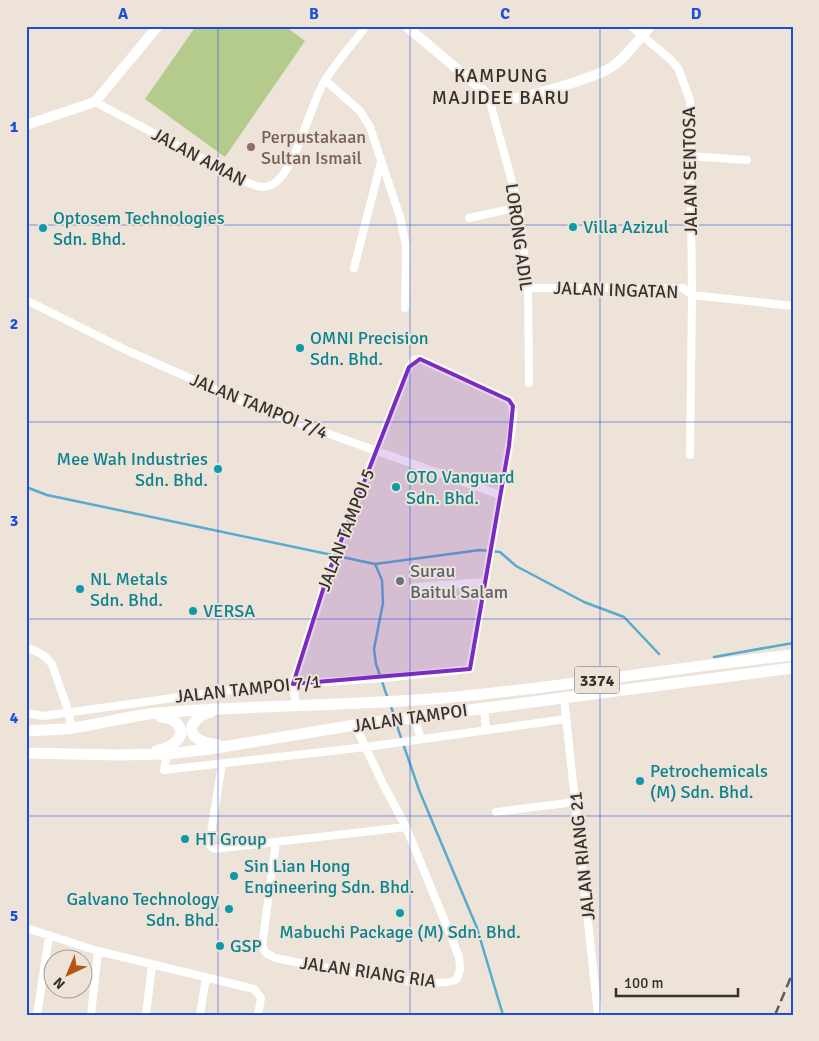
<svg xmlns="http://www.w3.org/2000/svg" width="819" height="1041" font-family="Signika,sans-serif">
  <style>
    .green { fill: #b5cb8c }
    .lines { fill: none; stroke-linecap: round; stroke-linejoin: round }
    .stream { stroke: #58abcc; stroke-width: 2.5 }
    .street { stroke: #fff; stroke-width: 8 }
    .secondary { stroke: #fff; stroke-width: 10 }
    .primary { stroke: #fff; stroke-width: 11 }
    .rail { stroke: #625d57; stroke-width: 2.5; stroke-dasharray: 10 5; stroke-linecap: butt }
    .marked { fill: #7b2cbf; fill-opacity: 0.2; stroke: #7b2cbf; stroke-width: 4; stroke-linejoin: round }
    .grid { fill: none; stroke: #1d4ed8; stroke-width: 1; stroke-opacity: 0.55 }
    .education-dot { fill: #8d6e63; stroke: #ede3d8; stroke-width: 2 }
    .culture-dot { fill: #0f9aa8; stroke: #ede3d8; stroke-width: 2 }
    .worship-dot { fill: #6b7280; stroke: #ede3d8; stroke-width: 2 }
    .labels { text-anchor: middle; stroke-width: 4; stroke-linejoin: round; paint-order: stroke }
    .shield { fill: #ede3d8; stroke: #6c6660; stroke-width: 1 }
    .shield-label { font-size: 16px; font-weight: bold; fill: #35312d }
    .education-label { font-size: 18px; fill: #785e54; stroke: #ede3d8; text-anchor: start }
    .street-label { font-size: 18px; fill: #35312d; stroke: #ede3d8 }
    .culture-label { font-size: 18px; fill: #0d838f; stroke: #ede3d8; text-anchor: start }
    .worship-label { font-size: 18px; fill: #5b616d; stroke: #ede3d8; text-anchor: start }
    .neighbourhood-label { font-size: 19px; letter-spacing: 1px; fill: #35312d; stroke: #ede3d8 }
    .neatline { fill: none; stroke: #1d4ed8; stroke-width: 2 }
    .grid-label { font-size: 16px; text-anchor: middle; font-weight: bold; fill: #1d4ed8 }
  </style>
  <rect width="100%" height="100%" fill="#ede3d8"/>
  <path class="green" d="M196 26H285L305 41 225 157 145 99Z"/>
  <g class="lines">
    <path class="stream" d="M26 487 47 495 375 564 480 550 500 552 516 566 584 602 624 617 659 654
      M375 564 382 580 383 603 374 649 376 664 388 699
      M714 657 793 643
      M390 704 394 715
      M396 723 419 790 477 928 503 1015"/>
    <path class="street" d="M631 26 671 60 678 68 690 100 692 295 690 455
      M325 80 360 111 370 127 400 217 406 246 405 308
      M488 95 519 207 528 288 529 383
      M95 102 244 181C255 186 265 191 276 182 296 167 310 106 324 82 336 62 353 44 366 26
      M689 156 747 160
      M469 218 519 207
      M354 268 381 162
      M528 288H683L692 295 793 306
      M26 300 128 351 265 411 500 495
      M415 587 485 582
      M26 648C36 650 46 656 52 664L69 713 71 728
      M564 698 598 1015
      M484 708 486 730
      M26 713 43 716 238 689 293 684 385 678 470 669 509 446C511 432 517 412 509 400L420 359 414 360 409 367 328 574 293 684 296 705
      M414 717 421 739
      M167 754 164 770 366 747 566 719
      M222 764 209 845 214 849 406 827
      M496 812 575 802
      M276 842 262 946 266 953 275 958C304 963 440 993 457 979L460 969 459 957 450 934 406 827 383 784 355 725
      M26 928 98 951 254 989 261 998 258 1015
      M37 1015 49 936
      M91 1015 98 951
      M146 1015 152 965
      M200 1015 206 978"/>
    <path class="secondary" d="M406 26 488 95C495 97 500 99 507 99 527 98 598 77 613 66 627 56 639 39 650 26
      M26 125 95 102 158 26"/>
    <path class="primary" d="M211 712C199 715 182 728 198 739 204 743 211 744 218 745
      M26 731C42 730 57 730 73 728 101 724 128 716 157 713 252 705 348 706 443 698 560 688 676 667 793 655
      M156 751C167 748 176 745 181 734 180 722 172 718 161 717
      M26 753 119 755 167 754 210 749 355 725 793 668"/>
    <path class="rail" d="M775 1015 793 972"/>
  </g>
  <path class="marked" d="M420 359 509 400 513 406 509 446 470 669 293 684 328 574 409 367Z"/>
  <path class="grid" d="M218 26V1015M410 26V1015M600 26V1015M26 225H793M26 422H793M26 619H793M26 816H793"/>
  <circle class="education-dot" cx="251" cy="147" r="5"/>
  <g class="culture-dot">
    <circle cx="573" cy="227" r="5"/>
    <circle cx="43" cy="228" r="5"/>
    <circle cx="300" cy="348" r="5"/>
    <circle cx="218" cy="469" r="5"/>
    <circle cx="396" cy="487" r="5"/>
    <circle cx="80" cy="589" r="5"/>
    <circle cx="193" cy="611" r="5"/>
    <circle cx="640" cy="781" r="5"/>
    <circle cx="185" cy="839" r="5"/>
    <circle cx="234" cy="876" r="5"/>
    <circle cx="229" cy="909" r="5"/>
    <circle cx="400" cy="913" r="5"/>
    <circle cx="220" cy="946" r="5"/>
  </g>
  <circle class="worship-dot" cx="400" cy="581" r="5"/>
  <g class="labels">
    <rect class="shield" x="574.5" y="666.5" width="45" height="27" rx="4"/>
    <g class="shield-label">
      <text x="597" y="686">3374</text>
    </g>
    <g class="education-label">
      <text x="261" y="143">Perpustakaan<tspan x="261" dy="21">Sultan Ismail</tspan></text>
    </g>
    <g class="street-label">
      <text transform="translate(199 157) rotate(28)" y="6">JALAN AMAN</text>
      <text transform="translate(690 171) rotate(-91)" y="6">JALAN SENTOSA</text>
      <text transform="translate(519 237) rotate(82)" y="6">LORONG ADIL</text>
      <text transform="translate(616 290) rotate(2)" y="6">JALAN INGATAN</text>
      <text transform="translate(259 406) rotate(22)" y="6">JALAN TAMPOI 7/4</text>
      <text transform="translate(346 530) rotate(-69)" y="6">JALAN TAMPOI 5</text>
      <text transform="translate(248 689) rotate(-6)" y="6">JALAN TAMPOI 7/1</text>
      <text transform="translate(410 718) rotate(-8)" y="6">JALAN TAMPOI</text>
      <text transform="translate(582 856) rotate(-96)" y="6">JALAN RIANG 21</text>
      <text transform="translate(368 972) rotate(8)" y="6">JALAN RIANG RIA</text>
    </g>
    <g class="culture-label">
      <text x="53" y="224">Optosem Technologies<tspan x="53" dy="21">Sdn. Bhd.</tspan></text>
      <text x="583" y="233">Villa Azizul</text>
      <text x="310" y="344">OMNI Precision<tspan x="310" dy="21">Sdn. Bhd.</tspan></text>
      <text x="208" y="465" text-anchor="end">Mee Wah Industries<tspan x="208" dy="21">Sdn. Bhd.</tspan></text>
      <text x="406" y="483">OTO Vanguard<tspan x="406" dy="21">Sdn. Bhd.</tspan></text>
      <text x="90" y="585">NL Metals<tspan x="90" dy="21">Sdn. Bhd.</tspan></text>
      <text x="203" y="617">VERSA</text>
      <text x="650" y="777">Petrochemicals<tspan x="650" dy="21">(M) Sdn. Bhd.</tspan></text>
      <text x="195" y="845">HT Group</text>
      <text x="244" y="872">Sin Lian Hong<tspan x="244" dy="21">Engineering Sdn. Bhd.</tspan></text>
      <text x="219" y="905" text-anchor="end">Galvano Technology<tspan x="219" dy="21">Sdn. Bhd.</tspan></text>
      <text x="400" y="938" text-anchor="middle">Mabuchi Package (M) Sdn. Bhd.</text>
      <text x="230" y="952">GSP</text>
    </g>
    <g class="worship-label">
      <text x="410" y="577">Surau<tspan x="410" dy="21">Baitul Salam</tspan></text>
    </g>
    <g class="neighbourhood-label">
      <text x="501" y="82">KAMPUNG<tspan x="501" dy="22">MAJIDEE BARU</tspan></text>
    </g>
  </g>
  <rect width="819" height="1041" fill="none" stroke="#ede3d8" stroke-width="55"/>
  <g transform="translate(68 974) rotate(224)"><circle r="24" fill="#ede3d8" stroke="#a39c94"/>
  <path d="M0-4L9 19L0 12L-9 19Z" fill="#b65515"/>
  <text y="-8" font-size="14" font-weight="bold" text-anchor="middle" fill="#35312d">N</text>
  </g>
  <path d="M616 988v8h122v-8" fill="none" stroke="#35312d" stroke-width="2.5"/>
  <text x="624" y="988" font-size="15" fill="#35312d" stroke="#ede3d8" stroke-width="4" paint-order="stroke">100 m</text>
  <rect x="28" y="28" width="764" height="986" class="neatline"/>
  <g class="grid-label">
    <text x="123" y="19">A</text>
    <text x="314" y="19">B</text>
    <text x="505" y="19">C</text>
    <text x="696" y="19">D</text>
    <text x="14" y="132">1</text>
    <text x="14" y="329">2</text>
    <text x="14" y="526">3</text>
    <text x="14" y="723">4</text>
    <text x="14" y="921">5</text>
  </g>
</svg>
